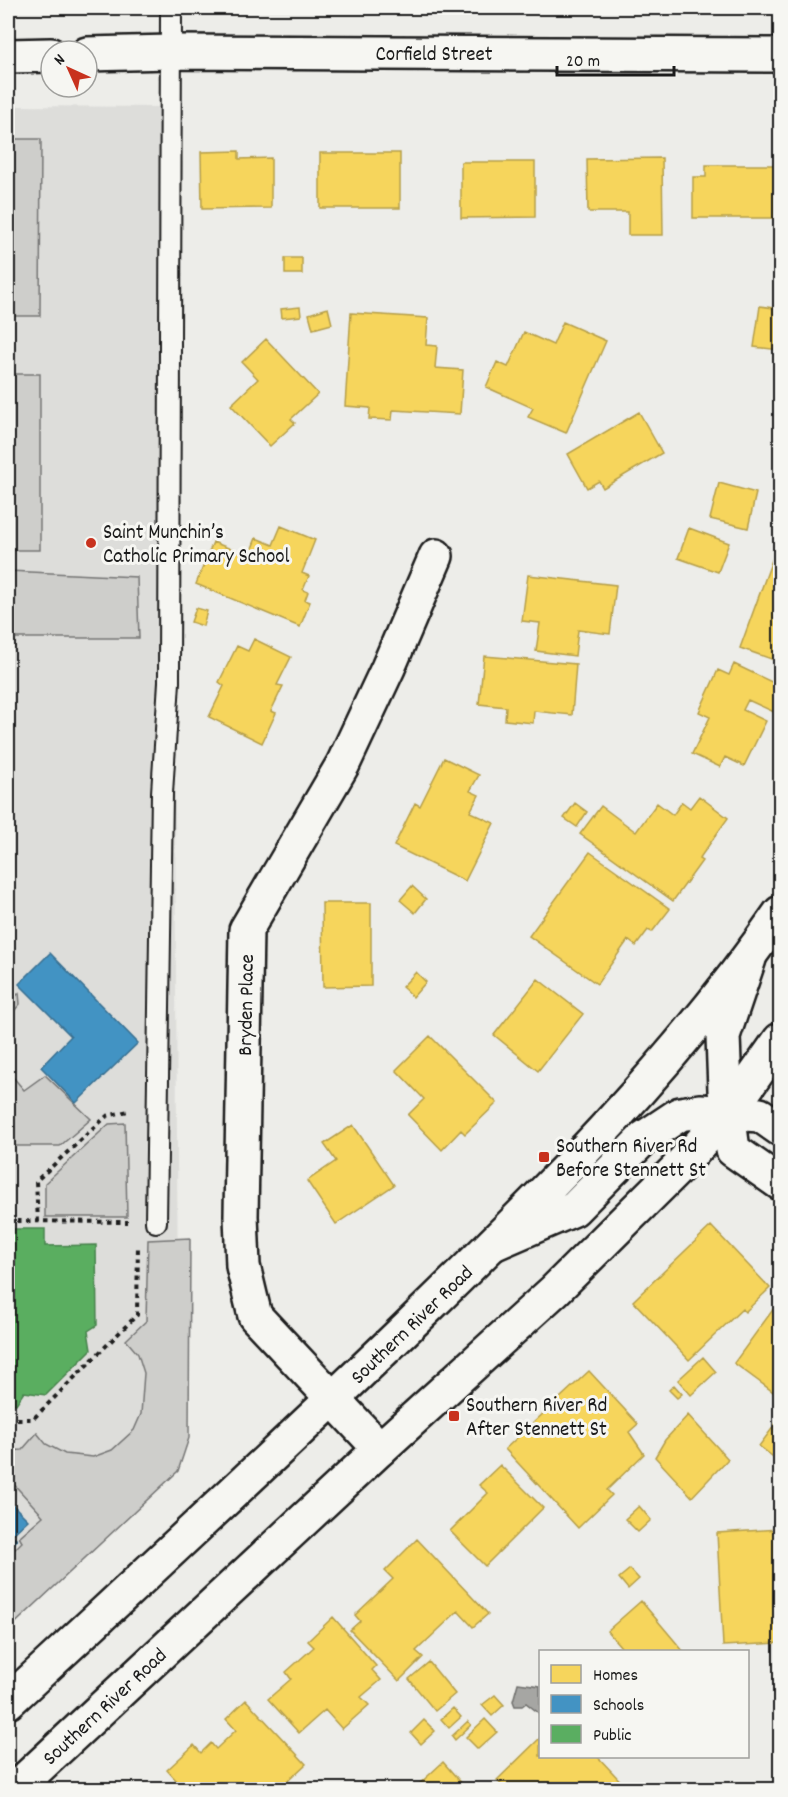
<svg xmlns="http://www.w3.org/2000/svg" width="788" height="1797" font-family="Dekko,sans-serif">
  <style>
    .built { fill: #ddddda }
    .green { fill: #cececb; stroke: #757574; stroke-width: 1.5 }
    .water { fill: #a6a6a3; stroke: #6f6f6d; stroke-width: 1.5 }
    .homes { fill: #f6d55c; stroke: #b59e49; stroke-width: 1.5 }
    .schools { fill: #4393c3; stroke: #376f91; stroke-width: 1.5 }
    .public { fill: #5aae61; stroke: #47824c; stroke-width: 1.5 }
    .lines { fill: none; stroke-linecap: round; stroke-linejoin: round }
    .lane-casing { stroke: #1c1c1c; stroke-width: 24 }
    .street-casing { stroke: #1c1c1c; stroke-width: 38 }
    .secondary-casing { stroke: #1c1c1c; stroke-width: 38 }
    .primary-casing { stroke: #1c1c1c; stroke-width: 38 }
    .path { stroke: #1c1c1c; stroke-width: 4; stroke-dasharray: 4.5 4.5; stroke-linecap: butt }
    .lane { stroke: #f6f6f2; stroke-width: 20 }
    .street { stroke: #f6f6f2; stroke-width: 33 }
    .secondary { stroke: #f6f6f2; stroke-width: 33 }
    .primary { stroke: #f6f6f2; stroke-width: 33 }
    .poi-dot { fill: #c8321e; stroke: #f6f6f2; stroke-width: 2 }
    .labels { text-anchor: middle; stroke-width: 6; stroke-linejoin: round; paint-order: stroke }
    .street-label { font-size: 21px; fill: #1c1c1c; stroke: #f6f6f2 }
    .poi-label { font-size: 21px; fill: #1c1c1c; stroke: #f6f6f2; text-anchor: start }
  </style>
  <rect width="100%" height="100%" fill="#edede9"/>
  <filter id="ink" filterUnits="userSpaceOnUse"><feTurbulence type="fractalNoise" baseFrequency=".0167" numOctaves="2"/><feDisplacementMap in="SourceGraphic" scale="12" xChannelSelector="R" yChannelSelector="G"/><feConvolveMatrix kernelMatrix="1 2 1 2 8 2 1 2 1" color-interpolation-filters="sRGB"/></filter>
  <g filter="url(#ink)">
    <path class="built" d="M8 106 171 107 178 1315 177 1463 8 1618Z"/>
    <path class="green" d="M8 139H41L40 316H8Z
      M8 374H40V550H8Z
      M8 571 137 577 139 638H8Z
      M19 993 20 1004 8 1018 12 1076 24 1090 45 1075 91 1119 60 1146H8V1004Z
      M125 1123 127 1217H45V1183L109 1124Z
      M190 1238 189 1438 178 1471 8 1630V1556L22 1542 19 1537 43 1516 8 1478V1451L22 1450 37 1433 46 1444 65 1454 93 1457 112 1450 134 1430 141 1414 144 1373 138 1354 126 1340 146 1321 148 1240Z"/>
    <path class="water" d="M518 1683 540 1686V1714L526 1703 522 1706H515L513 1701Z"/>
    <path class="homes" d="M239 151V159L271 158V208L202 209 201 152Z
      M320 153H400V208H320Z
      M662 158 663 235H628V212H588L587 159Z
      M461 162H535V217L461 218Z
      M706 165H780V218H693V177H706Z
      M285 258H302V274H285Z
      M760 306 780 309V350L754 347Z
      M300 307 301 316 282 318 281 309Z
      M328 308 332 324 313 329 309 314Z
      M351 313 428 318 426 345 437 346 435 368 463 370 460 414 393 410 392 420 369 419 370 408 345 406Z
      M563 322 606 341 566 433 528 417 533 408 486 387 497 362 508 367 524 332 553 345Z
      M266 339 318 394 291 419 295 423 270 446 231 405 258 379 242 362Z
      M639 412 662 453 603 488 599 481 587 488 568 454Z
      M719 483 756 493 748 528 710 519Z
      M281 526 315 540 302 573 309 576 303 590 308 592 305 600 310 602 300 627 196 584 213 542 249 556 256 538 273 545Z
      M689 528 729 543 718 572 678 558Z
      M776 549 780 551V662L740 648Z
      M528 575 616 585 610 634 578 630 575 656 536 651 540 623 522 621Z
      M196 608 207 611 203 626 191 622Z
      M254 639 291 657 277 685 283 686 271 711 276 713 262 743 209 717 224 686 219 682 237 646 248 651Z
      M484 656 576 664 572 715 534 711 533 723 505 720 506 707 479 704Z
      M734 664 780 686V697L774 712 748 700 743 710 766 721 744 766 725 757 720 767 692 754 710 717 699 712 718 670 729 675Z
      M444 758 479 775 470 791 479 795 470 812 494 823 465 881 394 846 415 803 420 806Z
      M699 796 728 818 699 859 702 861 673 901 580 834 601 806 636 832 657 803 673 815 682 802 690 808Z
      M575 803 587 812 577 827 564 818Z
      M590 852 670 909 652 932 648 930 636 946 628 940 597 984 529 936Z
      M412 886 426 899 415 913 400 900Z
      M322 903H371V986L323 987Z
      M416 972 426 982 413 997 402 987Z
      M538 979 583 1014 538 1071 494 1035Z
      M430 1036 497 1103 465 1134 461 1130 442 1150 408 1115 424 1099 396 1070Z
      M353 1125 394 1185 336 1224 307 1181 336 1161 324 1144Z
      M711 1226 770 1288 745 1312 742 1309 689 1360 633 1301Z
      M780 1300V1397L734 1363Z
      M703 1357 716 1372 691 1395 678 1380Z
      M589 1371 638 1424 629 1432 644 1454 607 1490 612 1495 578 1528 505 1449Z
      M674 1385 682 1394 677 1398 669 1390Z
      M688 1415 728 1459 692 1497 655 1457 665 1440Z
      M780 1418V1462L759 1446Z
      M500 1465 543 1508 485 1566 450 1531 488 1493 479 1485Z
      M639 1506 651 1520 638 1532 625 1519Z
      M780 1529V1643L723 1646 717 1533Z
      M417 1539 488 1614 473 1627 458 1611 416 1651 423 1657 399 1681 350 1630 360 1621 355 1615 393 1579 385 1571Z
      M630 1569 639 1579 628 1589 619 1578Z
      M641 1601 684 1652H617L621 1647 607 1631Z
      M333 1617 376 1666 372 1670 381 1680 361 1697 369 1705 342 1729 325 1710 299 1733 268 1699 291 1679 286 1672 314 1647 308 1641Z
      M429 1662 455 1694 435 1711 409 1679Z
      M495 1695 504 1705 492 1716 482 1705Z
      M246 1700 306 1764 278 1790H185L167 1770 194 1745 201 1753 211 1743 216 1749 236 1730 226 1719Z
      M453 1708 461 1717 449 1728 441 1719Z
      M485 1719 497 1732 478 1749 466 1737Z
      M424 1720 435 1731 421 1744 411 1733Z
      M468 1721 471 1725 455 1740 452 1736Z
      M540 1738V1756H597L627 1788 506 1790 497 1780Z
      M443 1762 464 1786 460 1790H418L416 1787Z"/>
    <path class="schools" d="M50 953 138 1043 76 1103 41 1067 71 1036 19 984Z
      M8 1500 28 1520 12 1535 17 1540 8 1549Z"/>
    <path class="public" d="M8 1229H45V1246L96 1245 97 1325 88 1331 91 1350 46 1395 24 1392 16 1404 8 1403Z"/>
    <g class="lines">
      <defs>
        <path id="lane" d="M156 1222 162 793 169 682 171 8"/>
        <path id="street" d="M380 1449 255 1316 243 1266 241 1216 246 930 343 764 388 668 436 556"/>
        <path id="secondary" d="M749 959 723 1036 725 1090 733 1150 780 1183
          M493 1244 574 1209 644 1138 680 1114 700 1111 760 1115 780 1129"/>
        <path id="primary" d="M87 54 171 52 780 55
          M8 56 51 55
          M8 1702C146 1574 285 1446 421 1314 550 1189 678 1061 780 913
          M14 1790 380 1449 554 1291 675 1171 728 1114 780 1040"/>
      </defs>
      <use href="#lane" class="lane-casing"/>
      <use href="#street" class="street-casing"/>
      <use href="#secondary" class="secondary-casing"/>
      <use href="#primary" class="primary-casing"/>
      <path class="path" d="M8 1221 128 1222
        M38 1222 36 1181 107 1116 128 1111
        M8 1419H33L137 1315 138 1244"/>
      <use href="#lane" class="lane"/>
      <use href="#street" class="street"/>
      <use href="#secondary" class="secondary"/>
      <use href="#primary" class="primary"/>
    </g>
  </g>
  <g class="poi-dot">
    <circle cx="91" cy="543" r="6"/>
    <rect x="538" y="1151" width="12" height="12" rx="3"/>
    <rect x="448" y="1410" width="12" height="12" rx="3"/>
  </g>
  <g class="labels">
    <g class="street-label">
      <text x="434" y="60">Corfield Street</text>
      <text transform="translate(245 1005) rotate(-89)" y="7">Bryden Place</text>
      <text transform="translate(411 1324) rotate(-44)" y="7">Southern River Road</text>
      <text transform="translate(104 1706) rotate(-43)" y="7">Southern River Road</text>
    </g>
    <g class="poi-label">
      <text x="103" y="538">Saint Munchin’s<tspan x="103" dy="24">Catholic Primary School</tspan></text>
      <text x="556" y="1152">Southern River Rd<tspan x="556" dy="24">Before Stennett St</tspan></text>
      <text x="466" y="1411">Southern River Rd<tspan x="466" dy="24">After Stennett St</tspan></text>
    </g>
  </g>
  <rect width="788" height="1797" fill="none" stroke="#f6f6f2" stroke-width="30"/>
  <rect x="15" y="15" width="758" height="1767" fill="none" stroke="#1c1c1c" stroke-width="2" filter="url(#ink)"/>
  <rect x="539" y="1650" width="210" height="108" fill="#f6f6f2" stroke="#9f9f9c" stroke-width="1.5"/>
  <rect x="551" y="1665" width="30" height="18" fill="#f6d55c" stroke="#9f9f9c" stroke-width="1.5"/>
  <text x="593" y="1680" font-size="18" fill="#1c1c1c">Homes</text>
  <rect x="551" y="1695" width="30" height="18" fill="#4393c3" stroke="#9f9f9c" stroke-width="1.5"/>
  <text x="593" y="1710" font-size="18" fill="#1c1c1c">Schools</text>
  <rect x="551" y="1725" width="30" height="18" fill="#5aae61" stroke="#9f9f9c" stroke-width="1.5"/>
  <text x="593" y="1740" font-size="18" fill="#1c1c1c">Public</text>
  <g transform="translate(69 69) rotate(315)"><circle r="28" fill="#f6f6f2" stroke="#9f9f9c" stroke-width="1.5"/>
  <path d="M0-4.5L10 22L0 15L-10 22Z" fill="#c8321e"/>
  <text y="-9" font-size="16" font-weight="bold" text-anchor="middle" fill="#1c1c1c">N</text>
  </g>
  <path d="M557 66v9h117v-9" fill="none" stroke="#1c1c1c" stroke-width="3"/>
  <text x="566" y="66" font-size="18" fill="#1c1c1c" stroke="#f6f6f2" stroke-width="4.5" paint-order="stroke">20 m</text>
</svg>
